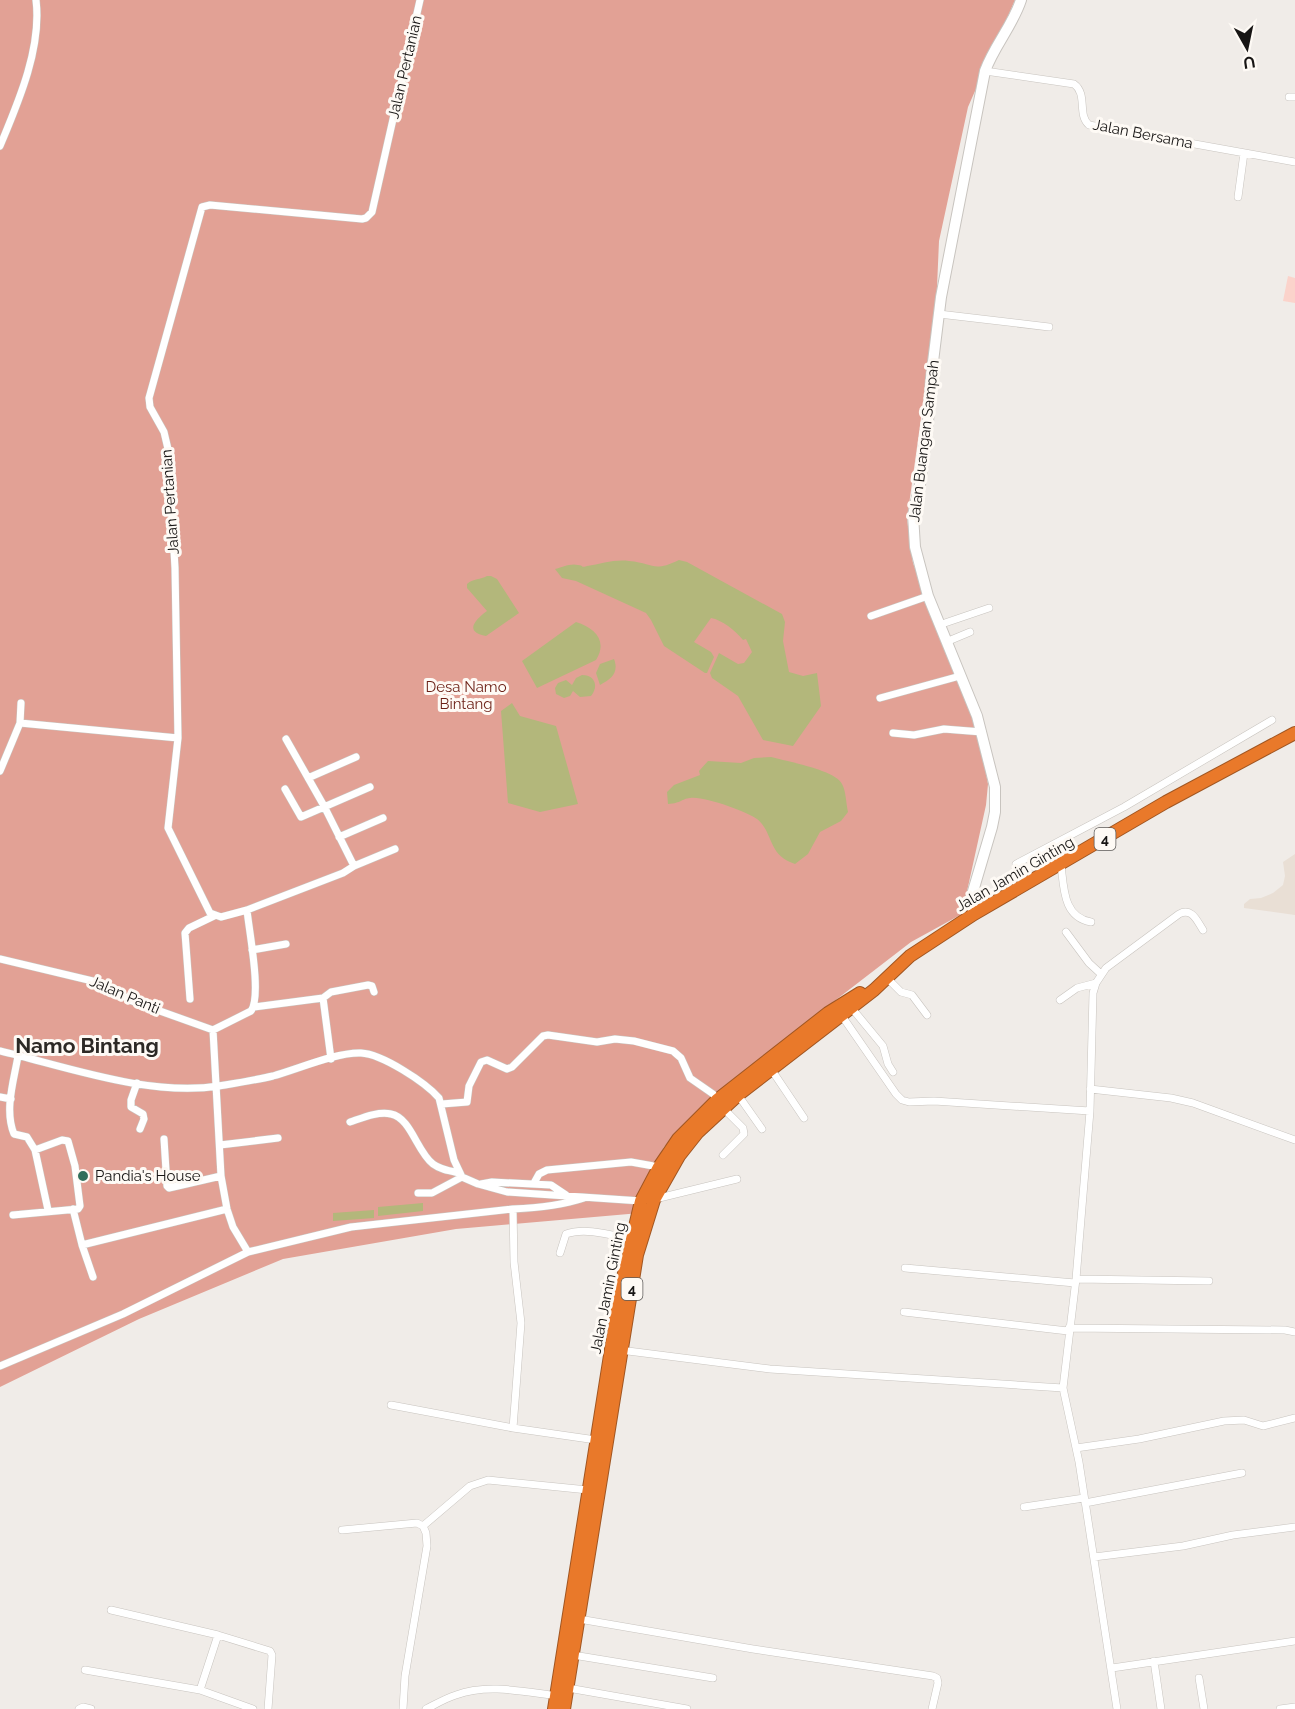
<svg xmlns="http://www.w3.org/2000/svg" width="1295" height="1709" font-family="Raleway,sans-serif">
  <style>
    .built { fill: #e9dfd5 }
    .green { fill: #fbd3cb }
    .forest { fill: #e2a195 }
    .water { fill: #b3b77b }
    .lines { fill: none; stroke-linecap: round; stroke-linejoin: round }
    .street-casing { stroke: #c8c4bf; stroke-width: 8 }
    .secondary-casing { stroke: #c8c4bf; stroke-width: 12 }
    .highway-casing { stroke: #a05622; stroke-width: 14 }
    .street { stroke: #fff; stroke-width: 7 }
    .secondary { stroke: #fff; stroke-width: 10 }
    .highway { stroke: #e9792a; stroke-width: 12 }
    .poi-dot { fill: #306f5c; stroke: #fefaf5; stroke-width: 2 }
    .labels { text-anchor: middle; stroke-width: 6; stroke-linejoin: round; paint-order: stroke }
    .shield { fill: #fefaf5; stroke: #5c5a58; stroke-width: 1.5 }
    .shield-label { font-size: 14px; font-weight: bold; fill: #171514 }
    .street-label { font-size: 15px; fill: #171514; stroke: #fefaf5 }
    .park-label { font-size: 15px; fill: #6b1f15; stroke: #fefaf5 }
    .poi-label { font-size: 15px; fill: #171514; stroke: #fefaf5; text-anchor: start }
    .district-label { font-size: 21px; font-weight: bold; fill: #2c2925; stroke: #fefaf5 }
  </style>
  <rect width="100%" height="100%" fill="#f0ece8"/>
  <path class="built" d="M1295 854V915L1244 908V904L1250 899 1261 898 1273 893 1283 885 1285 876 1283 862Z"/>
  <path class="green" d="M1288 276 1295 278V303L1283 301Z"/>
  <path class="forest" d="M0 0H1015L968 107 939 241 936 310 907 519 913 563 969 705 981 744 988 784 986 805 962 914 911 942 728 1083 664 1147 640 1196 633 1198 640 1213 456 1229 283 1259 139 1319 0 1387Z"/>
  <path class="water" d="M679 560 687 562 782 614 785 622 783 641 789 672 803 676 817 673 821 706 793 746 763 740 738 696 712 678 710 673 719 653 738 664 744 663 752 652 746 639 743 640C735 630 722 620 711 618L694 642 711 652 714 657 707 673H705L664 646 651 620 646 613 576 581 562 578 555 569C562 567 571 563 578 565 586 566 579 568 587 566 601 564 615 559 629 561 654 563 652 573 679 560Z
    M487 576H491L497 579 519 613 486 636C463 632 476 619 487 611L467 588V584C474 578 480 580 487 576Z
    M576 622C595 628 608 641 596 660L537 688 522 661Z
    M614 659C619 672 612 679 600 685L596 673 600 664Z
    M582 675C595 675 599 686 591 696L580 697 573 691 570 696 564 698 556 694 555 688 558 683 566 680 572 685 576 678Z
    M512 703 520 716 556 726 578 804 540 812 508 803 501 711Z
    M771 757C785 761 836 770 842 784 846 791 846 803 848 812L841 821 820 832 808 854 795 864C767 855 774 833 757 819 748 812 702 795 690 798 681 799 682 803 668 804L667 792 674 785 700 775 699 771 708 761 741 763 754 758Z
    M423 1203V1211L378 1216V1207Z
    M374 1210V1218L333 1221V1213Z"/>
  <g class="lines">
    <defs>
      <path id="street" d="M985 71 1074 84C1088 94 1077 115 1089 125L1295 162
        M1289 97H1295
        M0 146C18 103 42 48 36 0
        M1238 197 1244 153
        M939 314 1049 327
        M871 616 928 596
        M939 625 989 608
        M946 642 970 632
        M880 698 960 676
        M20 723 21 703
        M893 733 914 735 944 729 982 732
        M0 771 20 723 178 738
        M308 778 356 757
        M285 789 301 817 370 787
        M339 837 383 818
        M1016 864 1124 807 1272 720
        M1061 865C1064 888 1063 917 1091 922
        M354 866 395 849
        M247 910 343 873 354 866 324 806 286 739
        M1066 932 1089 963 1101 974
        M252 950 286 944
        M0 959 101 983 132 1001 213 1030
        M886 977 901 992 912 995 927 1015
        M190 999 185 933 189 928 214 916
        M1060 1000 1077 988 1096 983
        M850 1006 883 1046 888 1064 893 1072
        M254 1007 323 998
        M842 1016 896 1094 902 1100 909 1102 934 1101 1090 1111
        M0 1051C67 1067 150 1097 219 1086 237 1083 256 1080 273 1076 298 1069 337 1052 361 1053 382 1054 425 1082 439 1098L454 1160 462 1177 478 1184 507 1192 641 1201
        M18 1056C14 1080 4 1110 14 1134L27 1137 35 1150 48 1210
        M331 1059 323 998 331 992 368 985 372 986 374 992
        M771 1069 804 1118
        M137 1083 131 1100V1107L143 1114 144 1119 140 1129
        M1090 1089 1171 1098 1193 1103 1295 1140
        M738 1095 762 1129
        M0 1097 11 1099
        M442 1104 467 1102 469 1086 481 1062 487 1060 507 1069 512 1067 543 1036 548 1035 597 1042 615 1039 634 1041 673 1051 681 1058 690 1078 713 1094 717 1100
        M350 1122C362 1118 378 1111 391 1114 411 1118 417 1152 433 1164 441 1170 450 1171 460 1173
        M164 1139 167 1186 169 1188 221 1176
        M220 1145 278 1138
        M723 1155 744 1134 743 1128 724 1109
        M534 1183 539 1174 547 1170 631 1162 659 1167
        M481 1184 492 1182 551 1185 566 1195
        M418 1193H432L462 1177
        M655 1199 737 1179
        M73 1209 82 1245 227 1209
        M13 1215 78 1209 80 1206 75 1166 68 1141 62 1140 35 1150
        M82 1245 93 1277
        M248 1252 233 1227 227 1209 221 1176 213 1030 251 1011C262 996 249 931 247 910L221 917 210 913 168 828 178 738 175 568 168 449 164 432 150 407 149 398 202 207 210 205 362 219 366 218 372 212 420 0
        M560 1253 566 1234C585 1227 611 1235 631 1239
        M905 1268 1075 1283
        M1076 1279 1209 1281
        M904 1312 1068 1331
        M1069 1328 1285 1330 1295 1332
        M620 1350 770 1369 1063 1388
        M0 1366 123 1314 248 1252 351 1227 513 1209C538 1208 560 1206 584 1198
        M391 1405 513 1428 596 1440
        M513 1428 521 1323 514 1262 513 1209
        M1076 1448 1139 1439 1224 1421 1244 1420 1263 1426 1295 1418
        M1085 1503 1242 1473
        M1024 1507 1084 1498
        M423 1526 470 1486 488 1480 588 1490
        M342 1530 417 1523 423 1526 426 1533 427 1546 405 1676 403 1709
        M1094 1557 1183 1546 1233 1535 1295 1527
        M111 1610 218 1635 270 1651 272 1655 268 1709
        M579 1619 753 1649 933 1676 937 1678 938 1683 932 1709
        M573 1655 713 1678
        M1154 1661 1161 1709
        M1112 1668 1295 1641
        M85 1670 200 1690 253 1709
        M1199 1678 1204 1709
        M568 1688 687 1709
        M200 1690 218 1635
        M79 1709 83 1707 91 1709
        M426 1709C436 1704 446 1698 456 1695 488 1683 525 1692 558 1696
        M1117 1709 1079 1462 1063 1388 1076 1279 1090 1111 1093 993 1096 983 1106 968 1179 914C1192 907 1197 921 1203 930
        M1280 1709 1295 1707"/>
      <path id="secondary" d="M974 914 971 898 992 827 995 812V787L977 716 928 596 915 547 913 515 920 485 928 422 931 378 941 297 985 71C994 46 1013 25 1021 0"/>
      <path id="highway" d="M554 1709 621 1286 641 1201 659 1167 678 1139 717 1100 828 1013 860 993
        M564 1709 637 1255 654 1200 679 1156 698 1132 738 1095 874 990 910 956 974 914 1166 802 1295 733"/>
    </defs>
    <use href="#street" class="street-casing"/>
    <use href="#secondary" class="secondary-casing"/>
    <use href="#highway" class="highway-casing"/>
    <use href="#street" class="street"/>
    <use href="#secondary" class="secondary"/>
    <use href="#highway" class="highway"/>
  </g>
  <circle class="poi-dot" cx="83" cy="1176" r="6"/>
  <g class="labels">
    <g class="shield">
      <rect x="1094.5" y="828" width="21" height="22" rx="4.5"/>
      <rect x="621.5" y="1278" width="21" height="22" rx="4.5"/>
    </g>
    <g class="shield-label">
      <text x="1105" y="844">4</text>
      <text x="632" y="1294">4</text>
    </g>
    <g class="street-label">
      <text transform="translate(405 67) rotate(-77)" y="5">Jalan Pertanian</text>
      <text transform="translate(1143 134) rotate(11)" y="5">Jalan Bersama</text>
      <text transform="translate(924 441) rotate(-83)" y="5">Jalan Buangan Sampah</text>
      <text transform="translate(170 502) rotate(-94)" y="5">Jalan Pertanian</text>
      <text transform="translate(1015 874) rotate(-30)" y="5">Jalan Jamin Ginting</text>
      <text transform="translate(125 995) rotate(23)" y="5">Jalan Panti</text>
      <text transform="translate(608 1288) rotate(-79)" y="5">Jalan Jamin Ginting</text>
    </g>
    <g class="park-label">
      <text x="466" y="692">Desa Namo<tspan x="466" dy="17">Bintang</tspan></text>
    </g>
    <g class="poi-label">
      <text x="95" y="1181">Pandia's House</text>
    </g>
    <g class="district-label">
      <text x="87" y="1053">Namo Bintang</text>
    </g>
  </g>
  <g transform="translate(1247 48) rotate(171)" stroke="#fefaf5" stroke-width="4.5" paint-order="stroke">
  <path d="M0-4.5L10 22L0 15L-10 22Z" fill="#171514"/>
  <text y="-9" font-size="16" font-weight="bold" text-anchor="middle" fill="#171514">U</text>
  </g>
</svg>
